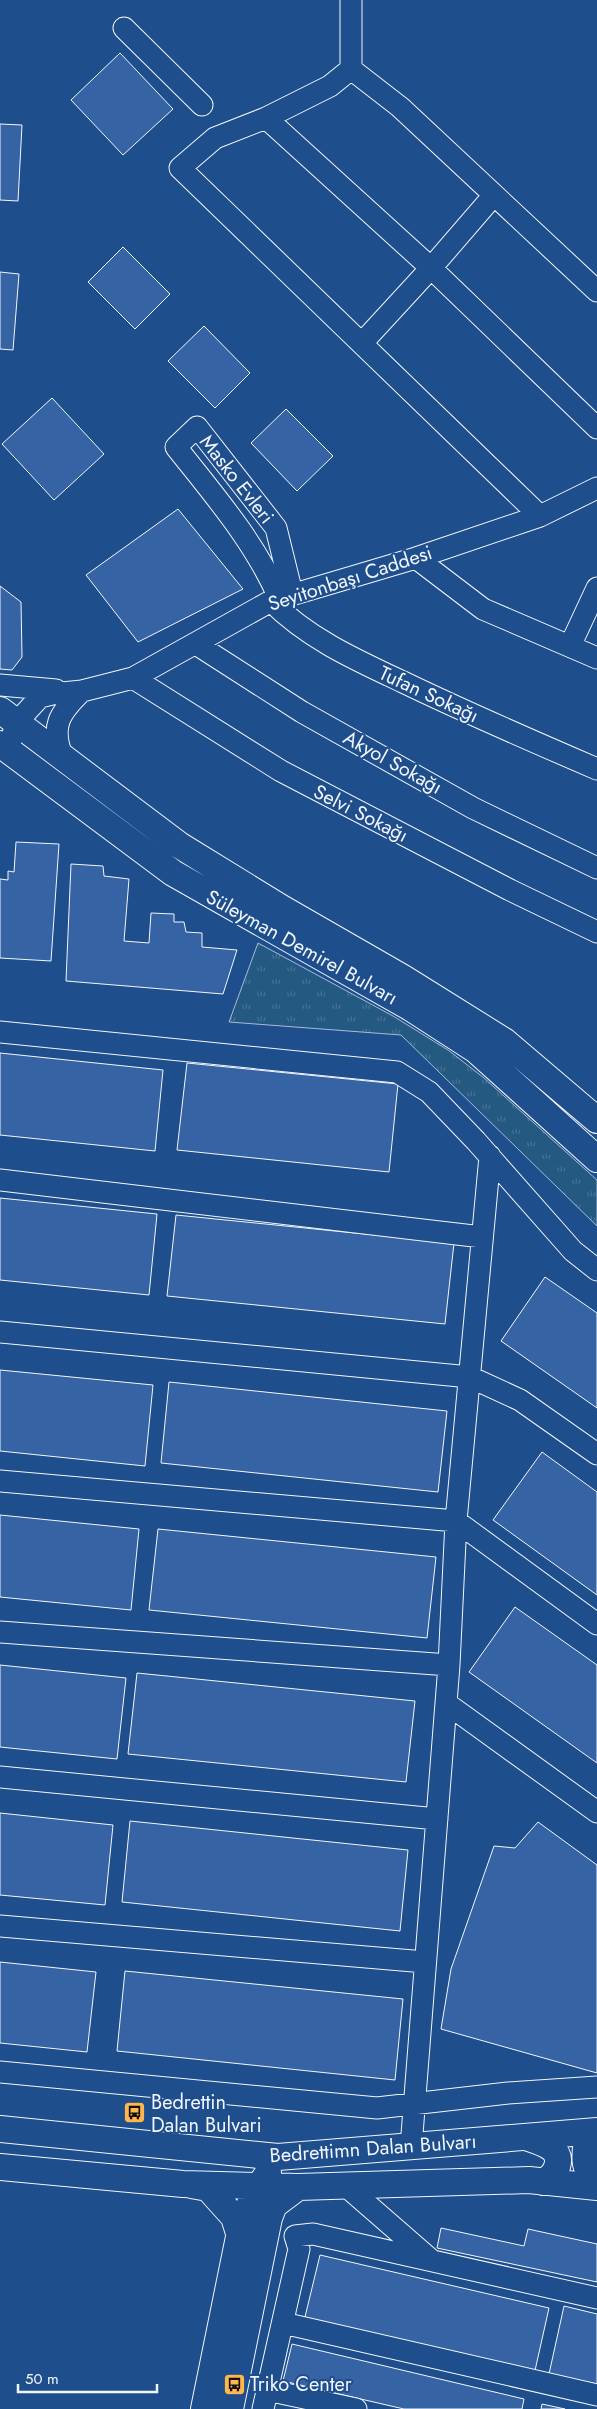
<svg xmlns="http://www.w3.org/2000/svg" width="597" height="2409" font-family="Jost,sans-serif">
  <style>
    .grass { fill: url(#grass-tufts); stroke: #a8bbd7 }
    .building { fill: #3563a3; stroke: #f2f6ff }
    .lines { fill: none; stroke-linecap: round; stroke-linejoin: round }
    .minor-casing { stroke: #f2f6ff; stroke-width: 23 }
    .major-casing { stroke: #f2f6ff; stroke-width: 28 }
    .minor { stroke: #1f4e8c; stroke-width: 21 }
    .major { stroke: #1f4e8c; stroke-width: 26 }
    .labels { text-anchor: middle; stroke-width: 4; stroke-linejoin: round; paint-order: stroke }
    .street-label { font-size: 20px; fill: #f2f6ff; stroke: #1f4e8c }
    .poi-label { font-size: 20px; fill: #f2f6ff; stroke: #1f4e8c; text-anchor: start }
  </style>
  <defs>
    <pattern id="grass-tufts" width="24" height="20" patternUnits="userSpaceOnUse" patternTransform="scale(1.25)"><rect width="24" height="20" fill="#245a82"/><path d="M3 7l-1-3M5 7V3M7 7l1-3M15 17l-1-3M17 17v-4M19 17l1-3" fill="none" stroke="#447295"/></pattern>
  </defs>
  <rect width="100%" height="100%" fill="#1f4e8c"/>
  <path class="grass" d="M258 943 393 1016 448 1050 484 1078 597 1180V1226L401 1035 229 1022Z"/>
  <path class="building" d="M120 53 173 109 123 155 71 100Z
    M0 124 22 125 18 201 0 200Z
    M123 247 170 294 135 329 88 282Z
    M0 272 19 274 13 350 0 349Z
    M204 326 250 373 215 408 168 361Z
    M52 398 104 454 54 500 2 444Z
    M286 409 333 456 297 491 251 443Z
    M178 509 243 589 138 642 86 575Z
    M0 586 21 602 22 657 12 670 0 669Z
    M16 842 59 844 51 961 0 958V879L8 880V871L14 872Z
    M71 864 103 866 104 876 129 879 124 941 149 943 151 913 174 914V922H184L186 932 202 933V947L237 950 223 994 66 981Z
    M0 1053 163 1070 155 1151 0 1135Z
    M187 1063 398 1084 389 1172 177 1150Z
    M0 1198 157 1214 149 1295 0 1280Z
    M176 1215 454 1243 445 1324 167 1296Z
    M545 1277 597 1313V1408L501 1341Z
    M0 1370 153 1385 145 1466 0 1451Z
    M169 1382 447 1411 438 1492 161 1463Z
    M542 1452 597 1492V1595L493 1520Z
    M0 1515 139 1529 131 1610 0 1597Z
    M158 1529 436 1557 427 1638 149 1610Z
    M515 1607 597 1665V1763L469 1672Z
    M0 1665 126 1678 117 1759 0 1747Z
    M137 1673 415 1701 406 1782 128 1754Z
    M0 1813 113 1825 105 1905 0 1895Z
    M130 1821 408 1850 400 1931 122 1902Z
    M538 1822 597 1865V2073L441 2029 451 1969 494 1846 515 1848Z
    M0 1962 96 1972 87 2052 0 2043Z
    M125 1971 403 1999 395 2080 117 2051Z
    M441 2228 524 2246 528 2229 597 2244V2282L437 2248Z
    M320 2255 549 2308 534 2375 304 2321Z
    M564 2306 597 2314V2384L549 2374Z
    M292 2344 524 2399 522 2409H404L283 2381Z
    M542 2404 565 2409H541Z"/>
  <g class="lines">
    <defs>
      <path id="minor" d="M351 0V69
        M124 28 202 105
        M351 69 330 86 266 118 215 138 180 168 540 516
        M351 69 400 107 597 291
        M266 118 431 268 597 428
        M362 343 431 268 494 195
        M416 558 483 609 597 658
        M279 598C255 542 214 495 176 447L197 427 276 528 292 593
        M271 601C307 638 356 660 403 682 467 713 532 741 597 769
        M196 644 302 712 473 808 597 868
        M570 646 597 588
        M133 678 281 771 510 890 597 932
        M0 685 56 690
        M8 749 17 722 40 697 52 694 82 691 133 678 271 601 416 558 540 516 597 488
        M63 758C50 727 59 713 82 691
        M0 1032 397 1072 429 1092 476 1141 573 1251 597 1270
        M0 1180 482 1237
        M0 1332 470 1377 520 1400 597 1454
        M0 1481 456 1521 597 1624
        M0 1632 449 1665
        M446 1703 597 1812
        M0 1777 437 1819
        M0 1926 425 1962
        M0 2072 377 2108 508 2093 597 2087
        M411 2147 449 1665 456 1521 490 1156
        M346 2186 431 2260
        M283 2323 597 2395
        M267 2390 356 2409
        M263 2409 299 2249 295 2236 313 2234 597 2298"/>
      <path id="major" d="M0 710 179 845 283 909 403 978 504 1041 597 1120
        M0 744 173 873 411 1008 476 1050 597 1159
        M0 2129 278 2157 597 2131
        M526 2137C540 2142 563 2147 557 2167 554 2175 550 2178 543 2182
        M597 2137 587 2141C584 2158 584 2171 597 2183
        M0 2167 183 2184 298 2187 529 2180 597 2187
        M191 2185 208 2188 234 2217 239 2233
        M204 2409 241 2227 253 2196 268 2173
        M230 2409 269 2218 274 2205 298 2187"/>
    </defs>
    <use href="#minor" class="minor-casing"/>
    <use href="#major" class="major-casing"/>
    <use href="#minor" class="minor"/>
    <use href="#major" class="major"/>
  </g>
  <defs>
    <symbol id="bus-square" viewBox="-11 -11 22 22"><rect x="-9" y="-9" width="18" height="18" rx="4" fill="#ffb74d" stroke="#1f4e8c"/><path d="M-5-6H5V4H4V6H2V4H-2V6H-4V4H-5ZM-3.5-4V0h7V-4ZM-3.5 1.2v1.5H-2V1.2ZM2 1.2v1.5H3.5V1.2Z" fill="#111"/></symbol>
  </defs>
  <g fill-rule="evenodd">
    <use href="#bus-square" x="122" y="2100" width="25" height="25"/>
    <use href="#bus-square" x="222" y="2372" width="25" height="25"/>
  </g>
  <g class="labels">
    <g class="street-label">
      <text transform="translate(237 479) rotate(52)" y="7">Masko Evleri</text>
      <text transform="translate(350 578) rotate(-18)" y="7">Seyitonbaşı Caddesi</text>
      <text transform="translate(429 694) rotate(25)" y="7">Tufan Sokağı</text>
      <text transform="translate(393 762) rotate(29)" y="7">Akyol Sokağı</text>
      <text transform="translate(361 813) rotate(27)" y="7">Selvi Sokağı</text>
      <text transform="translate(302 947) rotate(29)" y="7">Süleyman Demirel Bulvarı</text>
      <text transform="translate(373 2148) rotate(-4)" y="7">Bedrettimn Dalan Bulvarı</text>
    </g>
    <g class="poi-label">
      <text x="151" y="2109">Bedrettin<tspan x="151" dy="23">Dalan Bulvari</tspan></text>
      <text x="250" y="2391">Triko Center</text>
    </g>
  </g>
  <path d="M18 2384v8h139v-8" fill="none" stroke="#f2f6ff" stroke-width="2.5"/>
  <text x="25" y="2384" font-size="15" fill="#f2f6ff" stroke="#1f4e8c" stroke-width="4" paint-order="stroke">50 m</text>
</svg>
